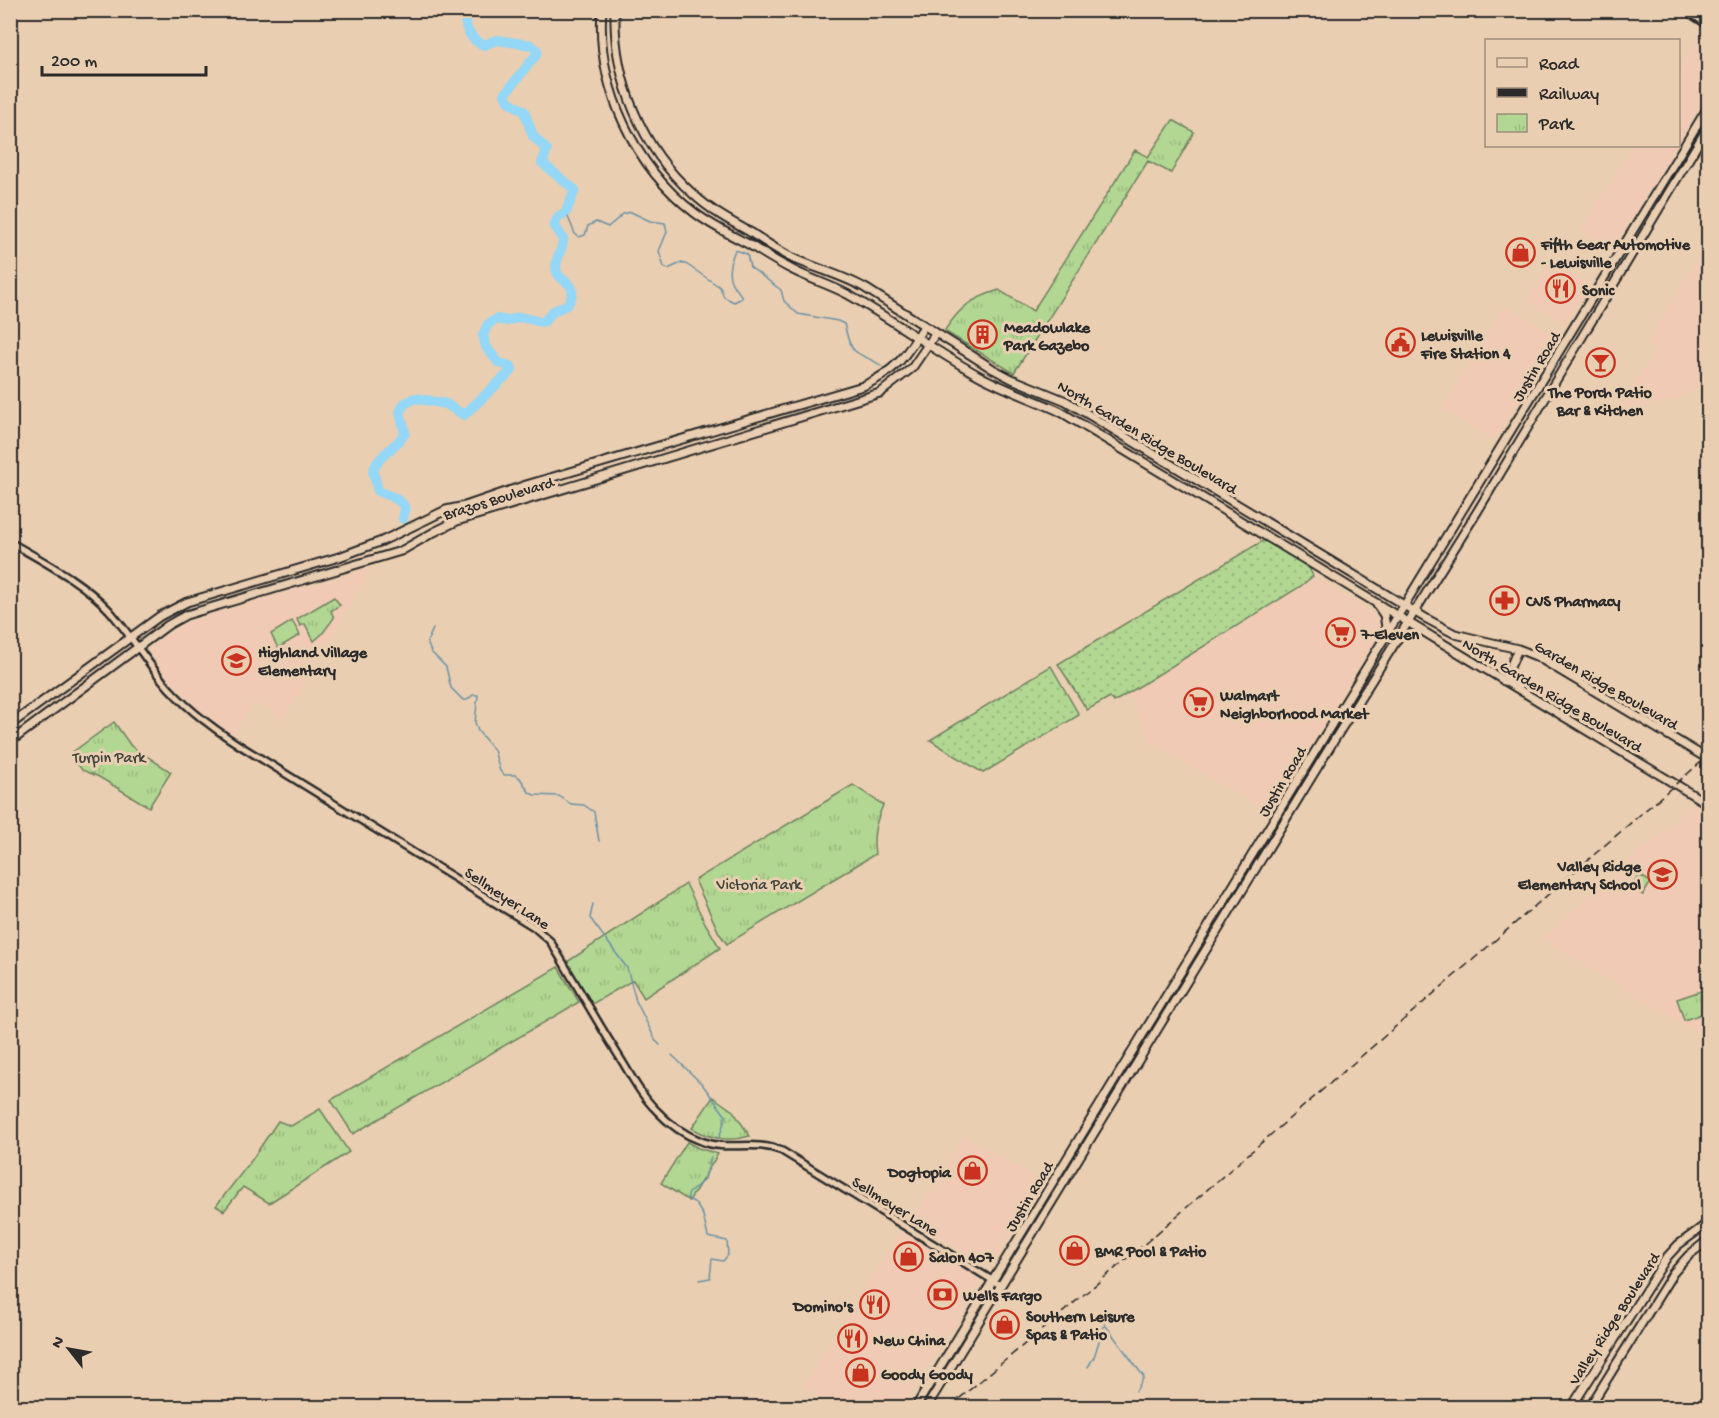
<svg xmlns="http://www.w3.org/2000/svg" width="1719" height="1418" font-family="'Gochi Hand',sans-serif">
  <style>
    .built { fill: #f0cab5 }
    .grass { fill: url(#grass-dots); stroke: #6e815e; stroke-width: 1.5 }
    .park { fill: url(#park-tufts); stroke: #6e815e; stroke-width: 1.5 }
    .pitch { fill: #b2d792; stroke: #6e815e; stroke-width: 1.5 }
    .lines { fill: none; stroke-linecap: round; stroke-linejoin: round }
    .stream { stroke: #6a92a5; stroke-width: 1.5 }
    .river { stroke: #94d7f6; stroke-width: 10 }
    .minor-casing { stroke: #2b2b2b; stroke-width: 10 }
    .major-casing { stroke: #2b2b2b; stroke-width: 11 }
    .minor { stroke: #eaceb1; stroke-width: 5 }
    .major { stroke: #eaceb1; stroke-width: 7 }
    .rail { stroke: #2b2b2b; stroke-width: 1.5; stroke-dasharray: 9 4.5; stroke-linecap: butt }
    .labels { text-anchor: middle; stroke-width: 6; stroke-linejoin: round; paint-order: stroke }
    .poi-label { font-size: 16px; font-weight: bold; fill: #2b2b2b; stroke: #eaceb1; text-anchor: start }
    .street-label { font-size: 16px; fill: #2b2b2b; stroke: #eaceb1 }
    .park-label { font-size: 16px; fill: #3f453a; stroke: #eaceb1 }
  </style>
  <defs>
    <pattern id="grass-dots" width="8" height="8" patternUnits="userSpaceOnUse" patternTransform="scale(1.5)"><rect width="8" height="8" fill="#b2d792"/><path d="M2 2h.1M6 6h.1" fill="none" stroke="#99b97e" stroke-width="1.8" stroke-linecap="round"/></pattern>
    <pattern id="park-tufts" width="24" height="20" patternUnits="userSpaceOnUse" patternTransform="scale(1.5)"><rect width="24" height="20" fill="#b2d792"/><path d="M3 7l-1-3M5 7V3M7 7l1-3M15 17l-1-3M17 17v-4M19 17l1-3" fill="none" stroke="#99b97e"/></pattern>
  </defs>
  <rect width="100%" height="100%" fill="#eaceb1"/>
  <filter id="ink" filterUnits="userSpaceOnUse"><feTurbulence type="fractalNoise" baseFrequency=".0167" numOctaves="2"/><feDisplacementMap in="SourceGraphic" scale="12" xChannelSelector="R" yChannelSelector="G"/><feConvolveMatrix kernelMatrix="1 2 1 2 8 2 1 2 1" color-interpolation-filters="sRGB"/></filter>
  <g filter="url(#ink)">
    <path class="built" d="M1701 33 1708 38V93L1679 142V64L1681 65Z
      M1633 146H1676L1612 250 1581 230Z
      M1708 240V381L1680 398 1621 414 1619 410 1656 350 1647 344Z
      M1551 260 1590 284 1566 322H1563L1527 301Z
      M1505 305 1558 337 1494 440 1442 409Z
      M371 568 284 719 254 701 233 735 195 707 164 672 148 649 180 626 194 620Z
      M1313 576 1377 617 1381 631 1269 813 1151 742 1129 693 1301 586Z
      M1696 802 1708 809V1039L1542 938Z
      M964 1135 1042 1182 990 1268 913 1221Z
      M901 1230 982 1280 903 1407H837L803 1386Z"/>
    <path class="grass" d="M1264 540 1308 566 1313 576 1301 586 1114 702 1110 697 1087 710 1058 664Z
      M1051 666 1079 715 983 773 930 740Z"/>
    <path class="park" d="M1173 120 1194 132 1171 173 1148 161 1014 373 946 332 945 330C961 306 971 299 999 290L1033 311 1135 150 1148 157Z
      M334 597 340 605 331 611 334 618 322 634 314 641 305 624 300 626 297 619Z
      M114 722 131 746 171 772 149 807 99 777 82 770 70 754Z
      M853 785 883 805C876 822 872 835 875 854L727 944 719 933 695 880Z
      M1639 875 1651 882 1643 895 1631 888Z
      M686 884 705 923 720 948 644 998 633 980 592 1004 567 962Z
      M558 967 579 1002 353 1134 331 1100Z
      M1704 990 1708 1003V1012L1684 1020 1677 999Z
      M713 1097 733 1111 750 1136C729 1142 711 1140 692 1128Z
      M320 1109 349 1152 269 1203 243 1187 224 1211 216 1206 251 1161 278 1121 291 1126Z
      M687 1142 698 1148 718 1154 689 1201 661 1183Z"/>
    <path class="pitch" d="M292 621 300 635 278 648 271 634Z"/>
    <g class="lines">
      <path class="stream" d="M566 212 575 234 579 237 585 235 588 226 596 222 608 227 623 214 631 212 650 221 665 223 667 232 659 251 664 267 668 269 681 263 686 264 720 287 724 297 734 302 742 298C740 292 737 290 733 285 726 274 730 262 735 250L747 254 750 267 781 290 784 301 798 314 838 321 844 324C847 333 848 346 855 351 863 358 874 359 881 366
        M433 629 427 642 431 652 446 667 451 688 463 700H467L473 695H478L475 722 478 731 494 750 500 771 504 775H515L520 778 529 792 534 795 559 796 571 804 584 805 594 812 599 841
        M593 904 590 918 627 968 636 1001 656 1041 660 1045
        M672 1055 702 1084 726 1116 719 1138
        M699 1280 710 1278 712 1259 723 1261 728 1255 727 1241 708 1237 703 1215 695 1203 687 1198 689 1193 705 1179 711 1157
        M1100 1318 1144 1377 1136 1391
        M1088 1367 1094 1357 1104 1326"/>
      <path class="river" d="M403 519 405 508C399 497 388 496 378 491L373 471C379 454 396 448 405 433L400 412 404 404 415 398 446 404 464 415 512 370 511 366 499 363 486 347 483 335 488 324 497 319 507 321 520 317 541 322 545 321 552 312 568 304C581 281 561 284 557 272 553 260 564 250 563 238L554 225 559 216 566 212 575 190 542 163 547 150 533 136 524 111 508 101 505 94 536 55 537 50 531 45 497 40 484 45C469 40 463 25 466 10"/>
      <defs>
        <path id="minor" d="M1685 10 1708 25
          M10 542C44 562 82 581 109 610 128 632 144 657 162 680 183 706 211 727 239 745L534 927 550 941 561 959C581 993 601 1028 622 1061 632 1078 642 1096 656 1110 668 1123 685 1135 701 1141 728 1152 753 1139 782 1151L1000 1285"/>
        <path id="major" d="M602 10C596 86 635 168 695 213 712 226 731 235 750 245 763 253 775 261 789 268 807 278 828 284 847 294 892 319 933 350 978 375 1005 390 1034 399 1061 412L1708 804
          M615 10C613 79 641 148 693 194 710 210 730 221 750 232 764 241 778 251 793 258 817 269 842 275 865 288L993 369 1012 379 1066 401 1427 619 1455 634 1518 649 1536 656 1708 759
          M1377 605 1384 615 1387 633
          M1504 681 1518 649
          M10 725 160 616 187 602 339 557 382 541 446 510 465 506 526 485 863 386C896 371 906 356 924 326
          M10 742 168 625 186 615 401 551 434 532 457 521 880 393 912 368 936 333
          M915 1408 1708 107
          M926 1408 1328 750 1477 512 1708 127
          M1571 1408 1667 1257 1678 1245 1708 1223
          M1589 1408 1673 1273 1689 1255 1708 1240"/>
      </defs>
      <use href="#minor" class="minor-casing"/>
      <use href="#major" class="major-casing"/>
      <use href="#minor" class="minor"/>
      <use href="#major" class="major"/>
      <path class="rail" d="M948 1408 1148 1241 1708 756"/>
    </g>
  </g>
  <defs>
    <symbol id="shop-ring" viewBox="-11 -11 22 22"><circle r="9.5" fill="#eaceb1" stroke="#c8321e" stroke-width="1.5"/><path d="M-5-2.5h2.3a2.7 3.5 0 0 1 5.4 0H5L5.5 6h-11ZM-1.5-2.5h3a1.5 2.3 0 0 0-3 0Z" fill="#c8321e"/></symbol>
    <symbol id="restaurant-ring" viewBox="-11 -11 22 22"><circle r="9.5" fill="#eaceb1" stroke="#c8321e" stroke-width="1.5"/><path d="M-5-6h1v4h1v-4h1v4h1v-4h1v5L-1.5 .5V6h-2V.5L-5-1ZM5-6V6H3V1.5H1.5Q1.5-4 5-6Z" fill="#c8321e"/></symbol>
    <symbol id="building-ring" viewBox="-11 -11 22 22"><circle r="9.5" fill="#eaceb1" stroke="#c8321e" stroke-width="1.5"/><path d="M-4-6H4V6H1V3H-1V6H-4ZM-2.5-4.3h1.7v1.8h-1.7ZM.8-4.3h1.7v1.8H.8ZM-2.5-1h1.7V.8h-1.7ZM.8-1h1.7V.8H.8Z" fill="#c8321e"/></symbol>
    <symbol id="civic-ring" viewBox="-11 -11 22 22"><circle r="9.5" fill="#eaceb1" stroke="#c8321e" stroke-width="1.5"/><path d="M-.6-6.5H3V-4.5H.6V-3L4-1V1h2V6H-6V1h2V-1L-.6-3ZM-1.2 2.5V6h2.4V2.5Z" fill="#c8321e"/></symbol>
    <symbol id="bar-ring" viewBox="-11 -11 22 22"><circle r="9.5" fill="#eaceb1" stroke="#c8321e" stroke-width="1.5"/><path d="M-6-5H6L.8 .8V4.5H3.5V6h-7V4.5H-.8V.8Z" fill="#c8321e"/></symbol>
    <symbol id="pharmacy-ring" viewBox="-11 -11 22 22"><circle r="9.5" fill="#eaceb1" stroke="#c8321e" stroke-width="1.5"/><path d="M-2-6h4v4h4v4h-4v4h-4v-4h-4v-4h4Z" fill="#c8321e"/></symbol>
    <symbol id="supermarket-ring" viewBox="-11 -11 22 22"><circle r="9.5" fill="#eaceb1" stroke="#c8321e" stroke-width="1.5"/><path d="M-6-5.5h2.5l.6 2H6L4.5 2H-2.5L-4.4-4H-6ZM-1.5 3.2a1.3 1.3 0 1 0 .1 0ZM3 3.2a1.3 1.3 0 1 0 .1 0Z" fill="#c8321e"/></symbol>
    <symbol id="school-ring" viewBox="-11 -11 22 22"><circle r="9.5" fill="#eaceb1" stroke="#c8321e" stroke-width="1.5"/><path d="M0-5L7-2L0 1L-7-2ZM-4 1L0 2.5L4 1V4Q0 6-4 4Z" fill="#c8321e"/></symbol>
    <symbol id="bank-ring" viewBox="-11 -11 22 22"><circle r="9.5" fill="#eaceb1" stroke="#c8321e" stroke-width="1.5"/><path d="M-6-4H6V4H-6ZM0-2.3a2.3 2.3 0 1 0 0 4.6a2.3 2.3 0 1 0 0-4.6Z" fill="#c8321e"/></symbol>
  </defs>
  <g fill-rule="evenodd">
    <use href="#shop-ring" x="1504" y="236" width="33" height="33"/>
    <use href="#restaurant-ring" x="1544" y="272" width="33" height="33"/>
    <use href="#building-ring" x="966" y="318" width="33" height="33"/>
    <use href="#civic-ring" x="1384" y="326" width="33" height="33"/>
    <use href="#bar-ring" x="1584" y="346" width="33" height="33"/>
    <use href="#pharmacy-ring" x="1488" y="584" width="33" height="33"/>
    <use href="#supermarket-ring" x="1324" y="616" width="33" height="33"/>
    <use href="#school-ring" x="220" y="644" width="33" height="33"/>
    <use href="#supermarket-ring" x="1182" y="686" width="33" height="33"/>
    <use href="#school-ring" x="1646" y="858" width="33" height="33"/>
    <use href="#shop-ring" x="956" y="1154" width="33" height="33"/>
    <use href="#shop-ring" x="1058" y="1234" width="33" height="33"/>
    <use href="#shop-ring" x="892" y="1240" width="33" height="33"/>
    <use href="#bank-ring" x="926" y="1278" width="33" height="33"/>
    <use href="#restaurant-ring" x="858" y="1288" width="33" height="33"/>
    <use href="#shop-ring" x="988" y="1308" width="33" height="33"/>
    <use href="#restaurant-ring" x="836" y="1322" width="33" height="33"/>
    <use href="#shop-ring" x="844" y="1356" width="33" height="33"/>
  </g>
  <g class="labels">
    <g class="poi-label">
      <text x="1541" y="249">Fifth Gear Automotive<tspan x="1541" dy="18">- Lewisville</tspan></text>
      <text x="1582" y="295">Sonic</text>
      <text x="1004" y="332">Meadowlake<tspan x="1004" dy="18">Park Gazebo</tspan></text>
      <text x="1421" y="340">Lewisville<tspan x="1421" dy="18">Fire Station 4</tspan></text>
      <text x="1600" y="397" text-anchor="middle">The Porch Patio<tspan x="1600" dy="18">Bar &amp; Kitchen</tspan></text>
      <text x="1526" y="606">CVS Pharmacy</text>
      <text x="1361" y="639">7-Eleven</text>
      <text x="258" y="657">Highland Village<tspan x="258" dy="18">Elementary</tspan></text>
      <text x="1220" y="700">Walmart<tspan x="1220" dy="18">Neighborhood Market</tspan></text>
      <text x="1641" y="871" text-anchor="end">Valley Ridge<tspan x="1641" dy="18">Elementary School</tspan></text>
      <text x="951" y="1177" text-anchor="end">Dogtopia</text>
      <text x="1095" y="1256">BMR Pool &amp; Patio</text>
      <text x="929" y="1262">Salon 407</text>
      <text x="963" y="1300">Wells Fargo</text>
      <text x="853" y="1311" text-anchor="end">Domino's</text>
      <text x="1026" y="1321">Southern Leisure<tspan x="1026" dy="18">Spas &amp; Patio</tspan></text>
      <text x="873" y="1345">New China</text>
      <text x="881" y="1379">Goody Goody</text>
    </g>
    <g class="street-label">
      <text transform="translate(1535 366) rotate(-59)" y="6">Justin Road</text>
      <text transform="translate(1148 436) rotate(31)" y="6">North Garden Ridge Boulevard</text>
      <text transform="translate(498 497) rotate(-17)" y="6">Brazos Boulevard</text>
      <text transform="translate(1607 684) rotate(30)" y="6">Garden Ridge Boulevard</text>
      <text transform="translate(1553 694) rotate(31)" y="6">North Garden Ridge Boulevard</text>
      <text transform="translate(1281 781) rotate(-59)" y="6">Justin Road</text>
      <text transform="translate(508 897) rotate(34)" y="6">Sellmeyer Lane</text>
      <text transform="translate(1028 1196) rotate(-59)" y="6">Justin Road</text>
      <text transform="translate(896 1205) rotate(32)" y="6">Sellmeyer Lane</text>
      <text transform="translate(1613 1318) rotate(-57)" y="6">Valley Ridge Boulevard</text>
    </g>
    <g class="park-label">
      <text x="109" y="762">Turpin Park</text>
      <text x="759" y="889">Victoria Park</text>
    </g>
  </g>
  <rect width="1719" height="1418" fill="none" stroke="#eaceb1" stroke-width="36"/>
  <rect x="18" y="18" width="1683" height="1382" fill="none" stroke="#2b2b2b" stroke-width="2" filter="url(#ink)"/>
  <rect x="1485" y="39" width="195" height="108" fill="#eaceb1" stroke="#9e8d7b" stroke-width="1.5"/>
  <rect x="1497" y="58" width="30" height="9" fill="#eaceb1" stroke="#9e8d7b" stroke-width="1.5"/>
  <text x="1539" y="69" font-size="18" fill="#2b2b2b">Road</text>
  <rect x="1497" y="88" width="30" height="9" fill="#2b2b2b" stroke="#9e8d7b" stroke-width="1.5"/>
  <text x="1539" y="99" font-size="18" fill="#2b2b2b">Railway</text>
  <rect x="1497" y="114" width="30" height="18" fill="url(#park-tufts)" stroke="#9e8d7b" stroke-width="1.5"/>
  <text x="1539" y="129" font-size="18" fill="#2b2b2b">Park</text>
  <g transform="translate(69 1349) rotate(301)" stroke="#eaceb1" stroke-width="4.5" paint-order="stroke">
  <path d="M0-4.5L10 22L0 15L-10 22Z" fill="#2b2b2b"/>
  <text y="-9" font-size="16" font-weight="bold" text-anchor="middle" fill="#2b2b2b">N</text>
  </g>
  <path d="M42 66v9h164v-9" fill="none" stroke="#2b2b2b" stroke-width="3"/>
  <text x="51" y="66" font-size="18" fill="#2b2b2b" stroke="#eaceb1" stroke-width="4.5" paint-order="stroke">200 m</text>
</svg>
